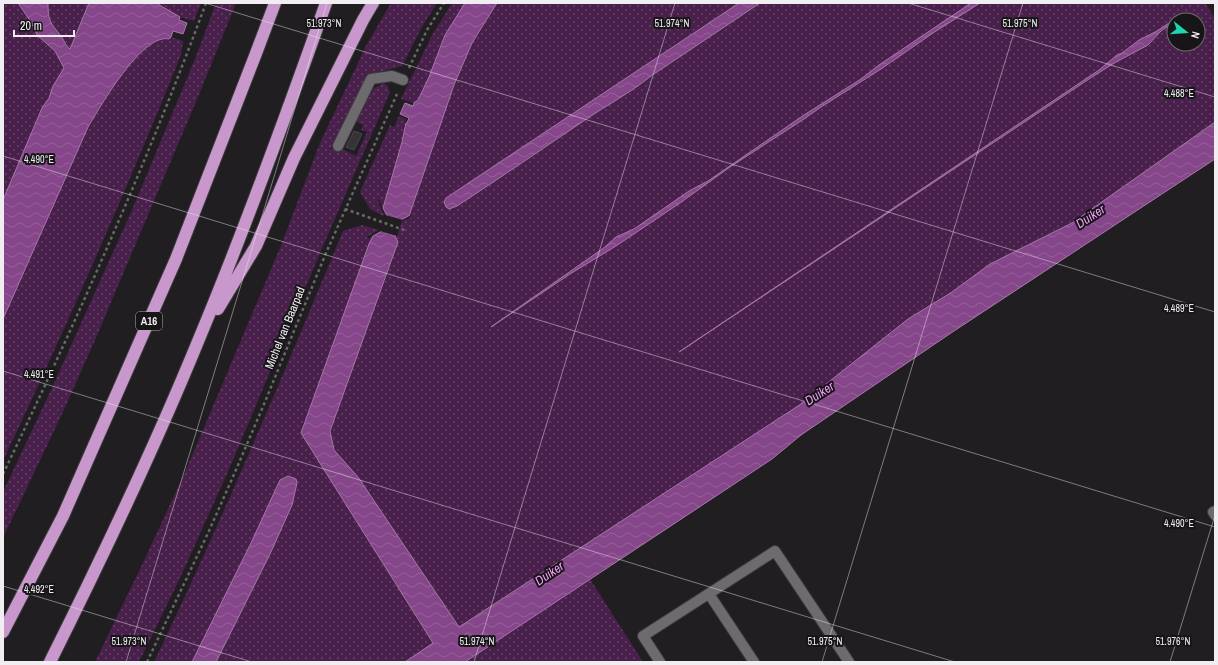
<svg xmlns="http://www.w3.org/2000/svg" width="1218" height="665" font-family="'Archivo Narrow',sans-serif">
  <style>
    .grass { fill: url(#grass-dots); fill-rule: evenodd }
    .water { fill: url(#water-waves); stroke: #a578a9 }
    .pier { fill: #201e20 }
    .building { fill: #363336; stroke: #494749 }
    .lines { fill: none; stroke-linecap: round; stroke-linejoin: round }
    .lane-casing { stroke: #3d3b3d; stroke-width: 12 }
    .highway-casing { stroke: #3d3b3d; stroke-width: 14 }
    .path { stroke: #696769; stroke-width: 2.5; stroke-dasharray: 3 3; stroke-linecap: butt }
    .lane { stroke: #6e6b6e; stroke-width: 10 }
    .highway { stroke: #c898cc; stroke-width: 12 }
    .ticks { fill: none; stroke: #f0eef0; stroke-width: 1; stroke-opacity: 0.45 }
    .labels { text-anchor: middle; stroke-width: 4; stroke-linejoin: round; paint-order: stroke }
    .shield { fill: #171517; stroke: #afadaf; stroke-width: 1 }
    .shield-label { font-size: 11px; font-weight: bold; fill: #f0eef0 }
    .street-label { font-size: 12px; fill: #f0eef0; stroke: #171517 }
    .water-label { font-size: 13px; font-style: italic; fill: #f59ffb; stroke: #171517 }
    .ticks-label { font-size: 10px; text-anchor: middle; fill: #f0eef0; stroke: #171517; stroke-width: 4; stroke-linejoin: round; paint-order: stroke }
  </style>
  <defs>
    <pattern id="grass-dots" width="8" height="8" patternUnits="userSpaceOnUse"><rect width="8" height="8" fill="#49204c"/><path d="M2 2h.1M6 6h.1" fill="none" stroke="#644166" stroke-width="1.8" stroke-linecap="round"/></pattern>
    <pattern id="water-waves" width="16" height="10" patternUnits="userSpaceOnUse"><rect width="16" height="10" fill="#85468a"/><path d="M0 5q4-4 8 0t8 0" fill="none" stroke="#97619b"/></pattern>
  </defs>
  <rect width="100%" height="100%" fill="#201e20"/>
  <path class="grass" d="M3 3H18L31 22 37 35 55 51 64 68 53 86 49 98 42 108 3 200Z
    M48 3H89L70 50C65 45 64 40 61 36 50 21 48 22 48 3Z
    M156 3H201L194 21 180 17Z
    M216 3H236L198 97 95 340 62 414 3 538V492L52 388 132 210 195 59Z
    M391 3H437L422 27 402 66 368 75 331 148 340 152 342 149 356 156 367 132 361 130 363 125 355 121 370 91 383 83 387 85 390 92 320 253 230 467 181 576 139 662H95L143 563 186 470 280 248 320 143 366 46Z
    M452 3H465C459 13 451 24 445 35 436 52 429 92 414 103L401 99 432 35Z
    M497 3H739L446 198 444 200 446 207 449 209 457 206C500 178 542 149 585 120 607 105 630 93 651 76L760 3H1205L1215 18V122L1072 223 990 264 952 292 908 319 801 404 459 627 358 477 334 450 330 431 398 242 395 236 400 220 472 43 485 22ZM1174 20H1198V44H1174Z
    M171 37 183 41 181 55C126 192 66 327 3 461V319L88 127C100 106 142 33 169 39Z
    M399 116 406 119 402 142 383 208 378 199H377L384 215 383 216 370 209 360 192 390 125 394 127Z
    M362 225 379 230 367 237 368 239 373 236 301 433 433 644 405 662H216L270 554 292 505 288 476 280 480 251 543 192 662H154C222 520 283 376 343 231Z
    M590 579 643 662H465Z"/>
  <path class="water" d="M18 3H48C48 21 50 22 61 36 64 40 65 45 70 49L89 3H156L180 17 179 20 187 23 183 34 173 31 171 37 169 39C142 33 100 107 88 127L3 319V200L42 108 49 98 53 86 64 68 55 51 37 35 31 22Z
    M465 3H497L485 22 472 43 454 85 409 216 400 220 395 236 398 242 330 431 334 450 358 477 459 627 801 404 908 319 952 292 990 264 1072 223 1215 122V159L951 333 801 435 772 459 465 662H405L433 643 301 433 369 244 373 236 382 231 387 216 383 208 402 142 406 123H407L409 118 400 114 405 103 413 106 414 103 418 100 429 77 445 35Z
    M739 3H760L651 76C630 93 607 105 585 120 542 149 500 178 457 206L449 209 446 207 444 202 446 198Z
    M971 3H980L933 33 881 69 821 107 804 119 730 167 680 203 616 246 570 274 491 327 605 247 616 237 634 229 689 191 708 181 804 115 861 79 879 65Z
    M1178 17 1176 20H1174V22L1161 31 1148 45 1116 62 1092 77 679 352 1099 70 1117 55 1122 53 1139 40 1157 31Z
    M288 476 296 479 297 483 292 505 270 554 216 662H192L251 543 280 480Z"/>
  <path class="pier" d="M381 207 385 215 403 220 411 215 410 218 402 221 397 236 380 231 371 236 381 230 385 216Z"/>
  <path class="building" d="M354 131 362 134 354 150 346 147Z"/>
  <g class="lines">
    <defs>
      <path id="lane" d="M338 146 371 79 392 76 403 80
        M1215 511 1213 512 1215 515
        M709 594 754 662
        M660 662 643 636 775 551 849 662"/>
      <path id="highway" d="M218 309 256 246 294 158 363 20 373 3
        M3 632 63 516 176 259 255 56 275 3
        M50 662C103 556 154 449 199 339 245 229 286 116 326 3"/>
    </defs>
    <use href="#lane" class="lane-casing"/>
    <use href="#highway" class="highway-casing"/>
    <path class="path" d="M409 68 427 30 444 3
      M345 209 407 231
      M3 474C77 320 147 163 206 3
      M147 662 209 531 235 472 262 409 326 253 397 94"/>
    <use href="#lane" class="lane"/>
    <use href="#highway" class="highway"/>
  </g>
  <path class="ticks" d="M205 3 1215 312M908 3 1215 97M3 156 1215 527M3 371 955 662M3 586 252 662M126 662 327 3M474 662 675 3M822 662 1023 3M1170 662 1215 515"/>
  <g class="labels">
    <rect class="shield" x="136" y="312" width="26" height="18" rx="3"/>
    <g class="shield-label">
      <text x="149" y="325">A16</text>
    </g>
    <g class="street-label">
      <text transform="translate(285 328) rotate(-68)" y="4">Michel van Baarpad</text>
    </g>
    <g class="water-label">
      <text transform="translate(1090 216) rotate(-33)" y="5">Duiker</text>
      <text transform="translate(819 393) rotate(-33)" y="5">Duiker</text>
      <text transform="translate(549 573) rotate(-34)" y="5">Duiker</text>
    </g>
  </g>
  <g class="ticks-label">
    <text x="324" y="27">51.973°N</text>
    <text x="672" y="27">51.974°N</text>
    <text x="1020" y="27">51.975°N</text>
    <text x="1179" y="97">4.488°E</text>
    <text x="39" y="163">4.490°E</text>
    <text x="1179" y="312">4.489°E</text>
    <text x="39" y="378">4.491°E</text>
    <text x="1179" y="527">4.490°E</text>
    <text x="39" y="593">4.492°E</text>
    <text x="129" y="645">51.973°N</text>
    <text x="477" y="645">51.974°N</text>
    <text x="825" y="645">51.975°N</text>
    <text x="1173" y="645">51.976°N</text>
  </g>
  <rect width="1218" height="665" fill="none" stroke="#f0eef0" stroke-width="8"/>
  <g transform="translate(1186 32) rotate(107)"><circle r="19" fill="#171517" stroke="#6e6c6e"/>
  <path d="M0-3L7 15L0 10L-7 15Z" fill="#1cd5b1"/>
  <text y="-6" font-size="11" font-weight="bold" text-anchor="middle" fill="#f0eef0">N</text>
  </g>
  <path d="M14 30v6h60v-6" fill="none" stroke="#f0eef0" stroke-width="2"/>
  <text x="20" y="30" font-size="12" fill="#f0eef0" stroke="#171517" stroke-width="3" paint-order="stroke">20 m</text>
</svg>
